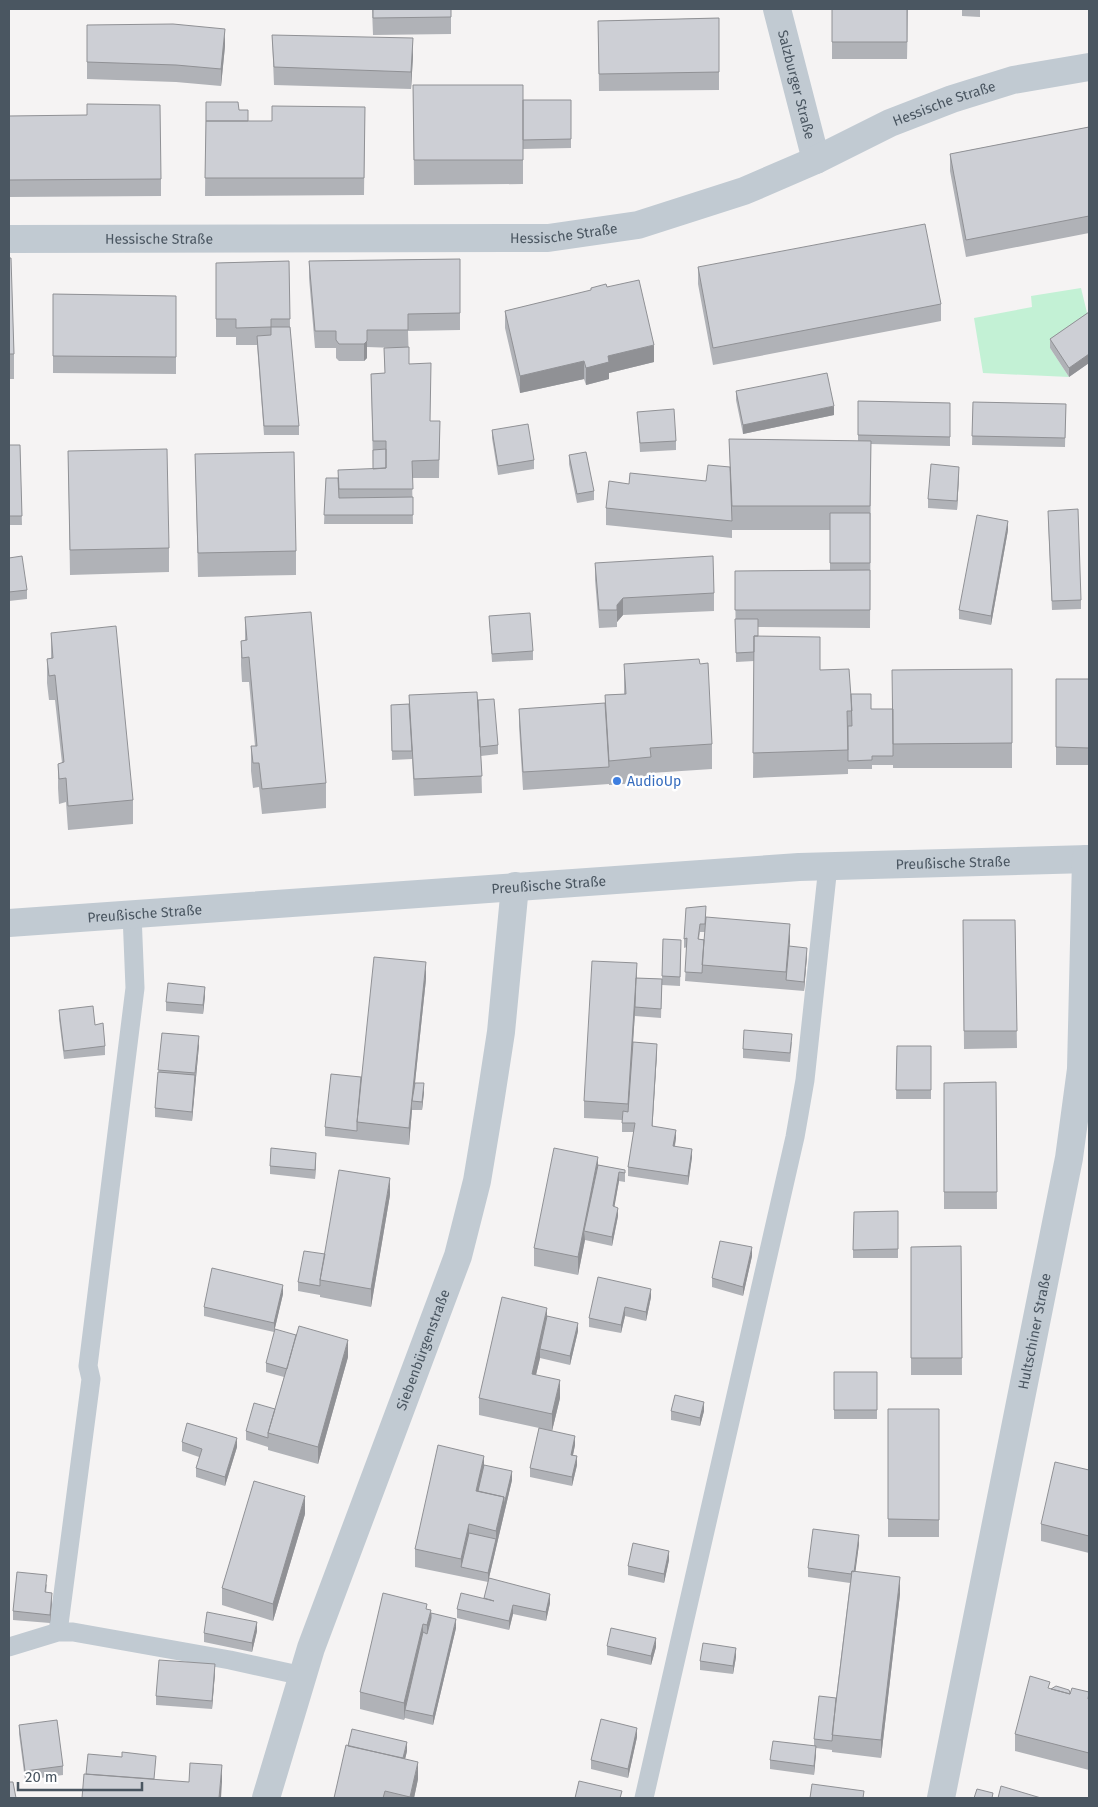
<svg xmlns="http://www.w3.org/2000/svg" width="1098" height="1807" font-family="'Fira Sans',sans-serif">
  <style>
    .green { fill: #c3f1d5 }
    .lines { fill: none; stroke-linecap: round; stroke-linejoin: round }
    .lane { stroke: #c1cad2; stroke-width: 19 }
    .street { stroke: #c1cad2; stroke-width: 28 }
    .wall { fill: #b0b2b7 }
    .shaded-wall { fill: #909195 }
    .building { fill: #cdcfd5; stroke: #909195 }
    .shop-dot { fill: #3f7fe0; stroke: #fff; stroke-width: 2 }
    .labels { text-anchor: middle; stroke-width: 5; stroke-linejoin: round; paint-order: stroke }
    .street-label { font-size: 14px; fill: #4a5661; stroke: #fff }
    .shop-label { font-size: 14px; fill: #366cbe; stroke: #fff; text-anchor: start }
  </style>
  <rect width="100%" height="100%" fill="#f5f3f3"/>
  <path class="green" d="M1081 288 1089 321 1050 348 1069 377 983 373 974 318 1032 307 1031 296Z"/>
  <g class="lines">
    <path class="lane" d="M58 1632 91 1379 88 1366 135 988 132 914
      M9 1647 58 1632H73L230 1660 303 1676
      M644 1798 795 1137 805 1080 828 866"/>
    <g class="street">
      <path id="s1" d="M777 9 816 160"/>
      <path id="s2" d="M9 239 548 238 638 225 744 191 816 160 890 123 952 99 1013 80 1089 67"/>
      <path id="s3" d="M9 923 799 867 1089 859"/>
      <path id="s4" d="M266 1798 311 1648 458 1256 477 1181 490 1103 501 1032 515 886"/>
      <path id="s5" d="M941 1798 1069 1158 1081 1069 1086 859"/>
    </g>
  </g>
  <path class="wall" d="M372 9H451V34L373 35Z
    M832 9H908L907 59H832Z
    M962 9H980V17L962 16Z
    M719 18V90L599 91 598 21Z
    M87 25 225 46 221 86 176 82 87 79Z
    M272 35 413 56 411 89 274 85Z
    M413 85 523 100H571V148L523 149V184L414 185Z
    M206 102 239 110 248 121H272L365 107 364 195 205 196Z
    M9 116 161 179V196L9 197Z
    M1089 127V233L966 257 950 171V154Z
    M9 258 14 354V379H9Z
    M460 259V330L408 331 409 364 430 421H440L439 478H412L413 524H324L326 478H338L373 469 371 374 385 373 384 348H395L367 347V358L364 361H339L336 358V348H315L309 278V261Z
    M289 261 290 327 299 426V435H264L257 345H236V337H216V263Z
    M698 267 941 304V321L713 365 698 284Z
    M607 287 654 362 609 373V379L586 385 584 379 520 393 505 328V311Z
    M53 294 176 296V374L53 373Z
    M1089 312V363L1069 377 1050 348V339Z
    M736 391 834 415 743 434 736 400Z
    M858 401 950 403V446L871 444 870 628 758 627V636L820 670 851 696 871 709H893L1012 669V768H893V760V765H872V769H848V774L753 778 754 661 736 662 735 571 830 570V530H732V538L606 525V508L629 484 706 481 730 467 729 439 858 441Z
    M973 402 1066 404 1065 447 972 445Z
    M637 412 676 441V450L640 452Z
    M492 430 534 460V469L498 475 492 438Z
    M9 445H20L22 525H9Z
    M68 451 169 548V572L70 575Z
    M195 454 296 551V575L198 577Z
    M569 455 594 491V500L577 503 569 464Z
    M959 476 957 510 928 508V499Z
    M1048 519 1081 600V609L1052 610Z
    M1008 530 991 625 959 619V610Z
    M9 558 27 590V599L9 601Z
    M595 563 714 593V611L623 615 617 622V627L599 628 595 580Z
    M489 616 533 651V660L492 662Z
    M245 617 326 783V808L262 814 259 787 253 788 251 771V746H255L249 682H242L241 665V641L245 640Z
    M51 633 133 800V824L68 830 66 802 59 804 58 788V764L62 763 55 700H49L47 683V659L51 658Z
    M624 664 712 744V769L651 773V782L609 785V784L523 790 519 726V709L605 705V695L624 694Z
    M1056 679H1089V765H1056Z
    M409 695 478 700 498 745V754L481 756 482 793 414 796 412 758V759L392 760 391 705 409 704Z
    M706 915 705 932H700L699 939 790 941 789 947 807 956 804 991 685 981 687 947 684 948V939Z
    M963 920H1015L1017 1048 964 1049Z
    M663 939 681 949 680 986 662 985 661 1018 635 1016V1014L633 1042 657 1053 652 1126 676 1138 675 1146 692 1157 688 1185 628 1176V1167L634 1132H622V1120L584 1118V1101L637 978 662 979Z
    M426 979 415 1083 424 1092 422 1110H412L409 1145 325 1136V1127L361 1077Z
    M205 996 203 1014 166 1011V1002Z
    M59 1010 95 1025 105 1046V1055L64 1059 59 1019Z
    M162 1033 199 1045 192 1121 155 1117V1108Z
    M792 1042 790 1062 743 1058V1049Z
    M897 1046H931V1099H896Z
    M996 1082 997 1209H944V1083Z
    M316 1162 315 1179 270 1174V1166Z
    M598 1165 625 1170V1182L619 1181 614 1207 618 1216 612 1246 585 1240 578 1275 534 1266V1248Z
    M390 1195 371 1307 320 1297V1295L298 1291V1282L325 1254Z
    M898 1211V1258H853V1250Z
    M961 1246 962 1375H911V1247Z
    M752 1256 743 1296 712 1287V1278Z
    M283 1294 274 1332 204 1316V1307Z
    M651 1297 646 1321 625 1316 621 1333 589 1327V1318Z
    M547 1316 578 1331 570 1365 540 1358 536 1375 560 1398 552 1431 575 1445 573 1455 577 1465 572 1486 530 1477V1468L539 1428 479 1415V1398Z
    M348 1357 318 1464 268 1450V1447L246 1440V1431L275 1409 284 1377 266 1372V1363Z
    M834 1372H877V1419H834Z
    M888 1409H939V1537H888Z
    M671 1411H704L700 1426 671 1420Z
    M182 1442 237 1447 225 1486 196 1477V1468L199 1457 182 1451Z
    M484 1465 512 1480 489 1578 550 1603 546 1621 513 1614 509 1630 457 1618V1609L484 1599 488 1582 415 1567V1549Z
    M1089 1470V1553L1041 1541V1524Z
    M305 1514 273 1621 222 1605V1588Z
    M859 1544 855 1572 900 1594 881 1758 832 1752V1749V1750L816 1748 814 1775 770 1769V1760L814 1746V1739L836 1698 850 1583 808 1577V1568Z
    M669 1560 664 1583 628 1575V1566Z
    M47 1584 46 1593 52 1602 50 1623 13 1620V1611Z
    M427 1609 431 1613 456 1628 433 1725 405 1718 404 1720 360 1709V1692Z
    M257 1631 252 1652 204 1642V1633Z
    M607 1646 656 1647 651 1665 607 1655Z
    M736 1657 733 1674 700 1670V1661Z
    M215 1673 212 1709 156 1705V1696Z
    M1050 1689 1070 1693 1089 1692V1770L1015 1751V1734Z
    M19 1725 63 1766V1775L25 1780 19 1734Z
    M637 1737 628 1778 591 1769V1760Z
    M407 1751 405 1759 418 1779 414 1798H334Z"/>
  <path class="shaded-wall" d="M225 29V46L221 86V69Z
    M413 38V56L411 89V72Z
    M367 330V358L364 361V344Z
    M654 345V362L609 373V379L586 385V368L608 356Z
    M1089 354V363L1069 377V368Z
    M584 361V379L520 393V376Z
    M834 406V415L743 434V425Z
    M959 467V476L957 510V501Z
    M1008 521V530L991 625V616Z
    M623 598V615L617 622V605Z
    M790 924V941L787 980H786V989V972Z
    M807 948V956L804 991V982Z
    M426 962V979L413 1101H412V1110L409 1145V1128Z
    M637 963V980L628 1121V1104Z
    M205 987V996L203 1014V1005Z
    M199 1036V1045L192 1121V1112Z
    M657 1044V1053L652 1134V1126Z
    M424 1083V1092L422 1110V1102Z
    M676 1130V1138L673 1155V1146Z
    M692 1149V1157L688 1185V1176Z
    M316 1153V1162L315 1179V1170Z
    M598 1157V1174L584 1231 585 1240 578 1275V1257Z
    M619 1172V1181L613 1215V1206Z
    M390 1178V1195L371 1307V1289Z
    M618 1208V1216L612 1246V1237Z
    M10 1220V1237L9 1245V1228Z
    M752 1247V1256L743 1296V1287Z
    M283 1285V1294L274 1332V1323Z
    M651 1289V1297L646 1321V1312Z
    M625 1307V1316L621 1333V1325Z
    M547 1308V1325L540 1349V1358L532 1391V1374Z
    M578 1323V1331L570 1365V1356Z
    M348 1340V1357L318 1464V1447Z
    M560 1380V1398L552 1431V1414Z
    M704 1402V1411L700 1426V1418Z
    M575 1436V1445L571 1464V1455Z
    M237 1438V1447L225 1486V1477Z
    M484 1456V1473L478 1499 476 1491Z
    M577 1456V1465L572 1486V1477Z
    M512 1471V1480L488 1582V1573L496 1539V1531L504 1497Z
    M305 1496V1514L273 1621V1604Z
    M469 1524V1542L461 1567V1577V1559Z
    M859 1535V1544L854 1583V1574Z
    M669 1551V1560L664 1583V1574Z
    M900 1577V1594L881 1758V1740Z
    M52 1593V1602L50 1623V1615Z
    M550 1594V1603L546 1621V1612Z
    M513 1605V1614L509 1630V1621Z
    M431 1610V1627L427 1643V1625Z
    M456 1619V1628L433 1725V1716Z
    M257 1622V1631L252 1652V1643Z
    M423 1624V1641L405 1710 404 1720V1703Z
    M656 1638V1647L651 1665V1656Z
    M736 1648V1657L733 1674V1666Z
    M215 1664V1673L212 1709V1701Z
    M637 1728V1737L628 1778V1769Z
    M407 1742V1751L401 1776V1767Z
    M816 1746V1755L814 1775V1766Z
    M418 1762V1779L414 1798H410Z
    M222 1765V1782L221 1798H219Z"/>
  <path class="building" d="M373 9H451V17L373 18Z
    M832 9H907V42H832Z
    M719 18V72L599 74 598 21Z
    M173 24 225 29 221 69 176 65 87 62V25Z
    M272 35 413 38 411 72 274 67Z
    M413 85H523V160H414Z
    M523 100H571V139L523 140Z
    M206 102H238L239 110H248V121H206Z
    M87 104 160 105 161 179 9 180V116L87 115Z
    M272 106 365 107 364 178H205L206 121H272Z
    M1089 127V216L966 240 950 154Z
    M925 224 941 304 713 348 698 267Z
    M9 258H11L14 354H9Z
    M460 259V313L408 314V330H367V341L364 344H339L336 340V331H315L309 261Z
    M289 261 290 319H271V327L236 328V319H216V263Z
    M639 280 654 345 608 356 609 362 586 368 584 361 520 376 505 311 591 290V288L606 284 607 287Z
    M53 294 176 296V357L53 356Z
    M1089 312V354L1069 368 1050 339Z
    M271 327H290L299 426H264L257 336 271 335Z
    M409 347V364L431 363 430 421H440L439 460 412 461 413 489H339L338 470 386 468V441H373L371 374 385 373 384 348Z
    M827 373 834 406 743 425 736 391Z
    M858 401 950 403V437L858 435Z
    M973 402 1066 404 1065 438 972 436Z
    M674 409 676 441 640 443 637 412Z
    M528 424 534 460 498 466 492 430Z
    M729 439 871 441 870 506H732Z
    M9 445H20L22 516H9Z
    M167 449 169 548 70 550 68 451Z
    M386 449V468L373 469V450Z
    M294 452 296 551 198 553 195 454Z
    M586 452 594 491 577 494 569 455Z
    M931 464 959 467 957 501 928 499Z
    M708 465 730 467 732 521 606 508 609 481 629 484 630 473 706 481Z
    M326 478H338L339 498 413 497V515H324Z
    M1078 509 1081 600 1052 601 1048 511Z
    M830 513H870V563H830Z
    M977 515 1008 521 991 616 959 610Z
    M22 556 27 590 9 592V558Z
    M713 556 714 593 623 598 617 605V610H599L595 563Z
    M870 570V610H735V571Z
    M311 612 326 783 262 789 259 763H253L251 746H257L249 657 242 658 241 641 247 640 245 617Z
    M530 613 533 651 492 654 489 616Z
    M735 619H758V636H754V652L736 653Z
    M116 626 133 800 68 806 66 778 59 779 58 764 64 762 55 675 49 676 47 659 53 658 51 633Z
    M754 636 820 637V670L849 669 852 711H847L848 750 753 753Z
    M699 659 700 664 708 663 712 744 650 748 651 757 609 761 605 695 626 694 624 664Z
    M1012 669V743L893 744 892 670Z
    M1056 679H1089V748L1056 747Z
    M477 692 482 776 414 779 409 695Z
    M851 694H871V709H893V756H872V760L848 761V726H852Z
    M494 699 498 745 480 747 478 700Z
    M605 703 609 767 523 772 519 709Z
    M409 704 412 751H392L391 705Z
    M706 906 705 924H700L698 939 704 940 702 973 685 972 687 938 684 939 686 908Z
    M706 917 790 924 786 972 702 965Z
    M963 920H1015L1017 1031H964Z
    M663 939 681 940 680 977 662 976Z
    M789 946 807 948 804 982 786 980Z
    M374 957 426 962 409 1128 357 1122Z
    M592 961 637 963 628 1104 584 1101Z
    M636 978 662 979 661 1009 635 1007Z
    M168 983 205 987 203 1005 166 1002Z
    M93 1006 95 1025 103 1023 105 1046 64 1051 59 1010Z
    M744 1030 792 1034 790 1053 743 1049Z
    M162 1033 199 1036 195 1073 158 1070Z
    M633 1042 657 1044 652 1126 676 1130 673 1146 692 1149 688 1176 628 1167 635 1123H622L623 1111 628 1112Z
    M897 1046H931V1090H896Z
    M158 1072 195 1075 192 1112 155 1108Z
    M331 1074 361 1077 357 1122V1131L325 1127Z
    M996 1082 997 1192H944V1083Z
    M415 1083H424L422 1102 412 1101Z
    M271 1148 316 1153 315 1170 270 1166Z
    M554 1148 598 1157 578 1257 534 1248Z
    M598 1165 625 1170V1173L619 1172 613 1206 618 1208 612 1237 584 1231Z
    M339 1170 390 1178 371 1289 320 1280Z
    M898 1211V1249L853 1250 854 1212Z
    M720 1241 752 1247 743 1287 712 1278Z
    M961 1246 962 1358H911V1247Z
    M304 1251 325 1254 320 1280V1286L298 1282Z
    M212 1268 283 1285 274 1323 204 1307Z
    M598 1277 651 1289 646 1312 625 1307 621 1325 589 1318Z
    M502 1297 547 1308 532 1374 560 1380 552 1414 479 1398Z
    M547 1316 578 1323 570 1356 540 1349Z
    M299 1326 348 1340 318 1447 268 1433Z
    M275 1329 296 1335 287 1369 266 1363Z
    M834 1372H877V1410H834Z
    M675 1395 704 1402 700 1418 671 1411Z
    M254 1403 275 1409 268 1433V1438L246 1431Z
    M888 1409H939V1520L888 1519Z
    M187 1423 237 1438 225 1477 196 1468 202 1449 182 1442Z
    M539 1428 575 1436 571 1455 577 1456 572 1477 530 1468Z
    M438 1445 484 1456 476 1491 504 1497 496 1531 469 1524 461 1559 415 1549Z
    M1055 1462 1089 1470V1536L1041 1524Z
    M484 1465 512 1471 504 1505V1497L478 1491Z
    M254 1481 305 1496 273 1604 222 1588Z
    M813 1529 859 1535 854 1572 852 1571 851 1574 808 1568Z
    M469 1533 496 1539 488 1573 461 1567Z
    M633 1543 669 1551 664 1574 628 1566Z
    M852 1571 900 1577 881 1740 832 1735Z
    M17 1572 47 1575 45 1592 52 1593 50 1615 13 1611Z
    M489 1578 550 1594 546 1612 513 1605 509 1621 457 1609 461 1593 494 1601 484 1598Z
    M383 1593 427 1604 426 1609 431 1610 427 1625 423 1624 404 1703 360 1692Z
    M207 1612 257 1622 252 1643 204 1633Z
    M431 1613 456 1619 433 1716 405 1710 423 1632 427 1634 431 1618Z
    M611 1628 656 1638 651 1656 607 1646Z
    M703 1643 736 1648 733 1666 700 1661Z
    M159 1660 215 1664 212 1701 156 1696Z
    M1030 1676 1050 1682 1048 1688 1070 1694 1072 1688 1089 1692 1088 1699H1089V1753L1015 1734Z
    M1056 1686 1069 1690 1070 1693V1694L1051 1689Z
    M819 1696 836 1698 832 1741 814 1739Z
    M601 1719 637 1728 628 1769 591 1760Z
    M57 1720 63 1766 25 1771 19 1725Z
    M352 1729 407 1742 403 1758 348 1746Z
    M773 1741 816 1746 814 1766 770 1760Z
    M346 1745 418 1762 410 1797 385 1791 383 1798H334Z
    M122 1752 156 1756 154 1779 86 1774 88 1754 122 1757Z
    M190 1763 222 1765 219 1798H82L84 1774 189 1782Z
    M579 1781 622 1791 620 1798H575Z
    M9 1782H13L16 1798H9Z
    M812 1784 864 1791 863 1798H810Z
    M1001 1786 1041 1798H998Z
    M977 1789 993 1793 992 1798H974Z"/>
  <circle class="shop-dot" cx="617" cy="781" r="5"/>
  <g class="labels">
    <g class="street-label">
      <text dy="5" stroke="none"><textPath href="#s1" startOffset="78">Salzburger Straße</textPath></text>
      <text dy="5" stroke="none"><textPath href="#s2" startOffset="960">Hessische Straße</textPath></text>
      <text dy="5" stroke="none"><textPath href="#s2" startOffset="555">Hessische Straße</textPath></text>
      <text dy="5" stroke="none"><textPath href="#s2" startOffset="150">Hessische Straße</textPath></text>
      <text dy="5" stroke="none"><textPath href="#s3" startOffset="946">Preußische Straße</textPath></text>
      <text dy="5" stroke="none"><textPath href="#s3" startOffset="541">Preußische Straße</textPath></text>
      <text dy="5" stroke="none"><textPath href="#s3" startOffset="136">Preußische Straße</textPath></text>
      <text dy="5" stroke="none"><textPath href="#s5" startOffset="476">Hultschiner Straße</textPath></text>
      <text dy="5" stroke="none"><textPath href="#s4" startOffset="475">Siebenbürgenstraße</textPath></text>
    </g>
    <g class="shop-label">
      <text x="627" y="786">AudioUp</text>
    </g>
  </g>
  <rect width="1098" height="1807" fill="none" stroke="#4a5661" stroke-width="20"/>
  <path d="M18 1782v8h124v-8" fill="none" stroke="#4a5661" stroke-width="2.5"/>
  <text x="25" y="1782" font-size="15" fill="#4a5661" stroke="#ffffff" stroke-width="4" paint-order="stroke">20 m</text>
</svg>
